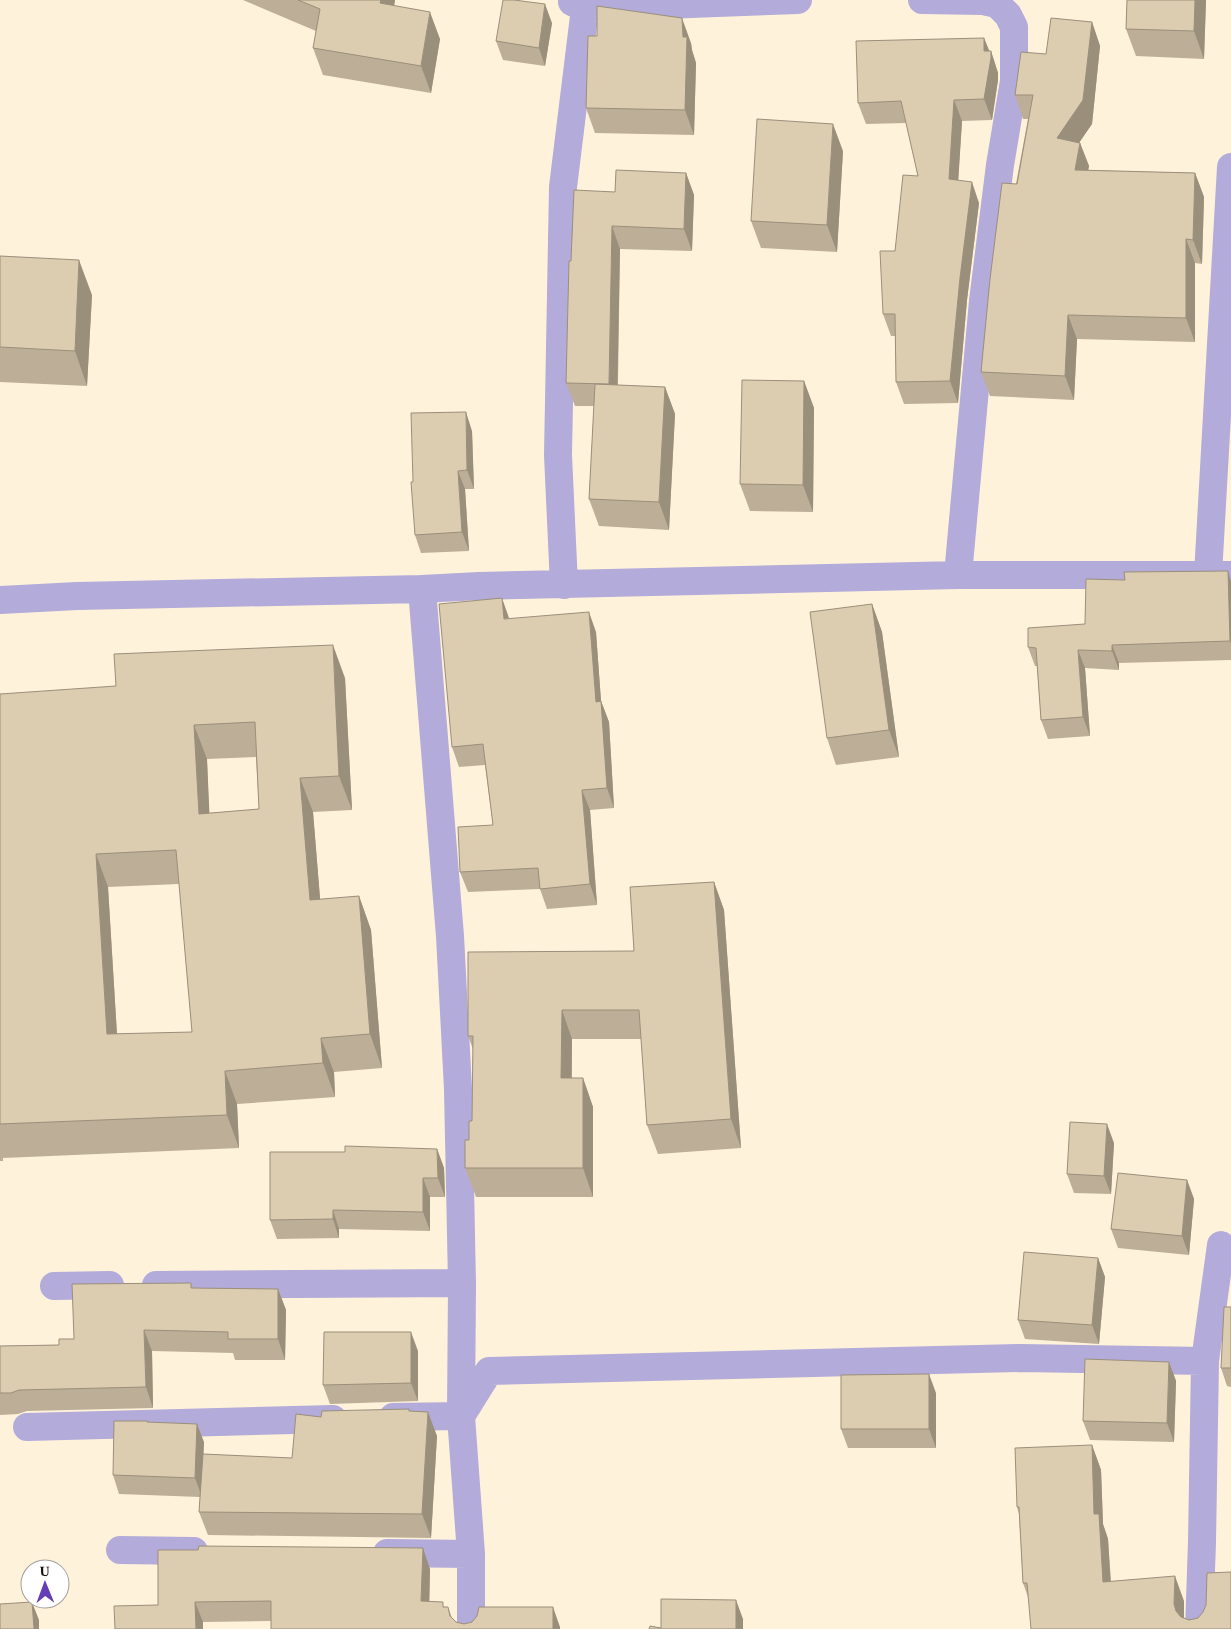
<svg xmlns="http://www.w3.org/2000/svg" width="1231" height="1629" font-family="'Times New Roman',serif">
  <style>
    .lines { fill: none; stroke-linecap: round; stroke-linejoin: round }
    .minor { stroke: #b3abd9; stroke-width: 28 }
    .wall { fill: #bdaf97; fill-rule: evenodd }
    .shaded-wall { fill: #9a8f7b }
    .building { fill: #dcccb0; stroke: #9a8f7b; fill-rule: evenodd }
  </style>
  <rect width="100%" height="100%" fill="#fff2db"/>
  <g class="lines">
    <path class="minor" d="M922 0 983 1 997 4 1008 15 1014 27V81L1000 165 983 301 958 575
      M572 2 585 8 798 0
      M1208 575 1231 167
      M564 585 558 455 563 187 586 0
      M422 589 450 936 458 1089 462 1283 461 1416 471 1554V1629
      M0 600 77 596 422 589 479 586 958 575H1231
      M156 1285 462 1283
      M54 1286 110 1285
      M393 1417 461 1416 489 1371 1021 1358 1205 1361
      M27 1427 333 1419
      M120 1550 194 1551
      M387 1553 471 1554
      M1199 1629 1202 1542 1205 1361 1221 1245"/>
  </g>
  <path class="wall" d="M243 0H395L394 6 440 39 431 93 323 75 313 48 316 31Z
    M1127 0H1206L1204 59 1136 56 1126 29Z
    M1092 22 1100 46 1092 124 1079 142 1080 143 1089 166 1088 170 1195 173 1204 197 1202 264 1195 263V342L1077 339 1074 400 990 396 981 372 1028 119H1023L1015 95 1046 54Z
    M552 23 545 66 503 60 496 41Z
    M984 38 989 51H991L998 73V80L992 120 962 121 958 180 979 203 967 300 958 403 904 404 896 382 895 336H891L883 314 895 251 918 176 906 123 866 124 858 103Z
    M691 43 692 50 696 63 694 135 595 133 586 108Z
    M843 151 837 252 761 248 751 221Z
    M686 173 694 195 692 251 620 249 618 385 665 387 675 414 669 530 599 526 589 499 594 406H575L566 383 571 261 615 192Z
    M0 256 92 295 87 386 0 382Z
    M804 381 814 408 813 512 750 511 740 484Z
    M472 431 474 489H465L469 551 421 553 415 535 413 482Z
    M1125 580 1231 581V660L1119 663V670L1085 668 1090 736 1048 739 1041 720 1037 666H1035L1028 647 1085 624Z
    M872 604 882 632 899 757 836 765 827 738Z
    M509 618 596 632 601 701 609 722 614 808 590 810 597 905 547 909 540 889 468 892 460 872 493 825 485 765 459 767 452 747Z
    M345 678 352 810 313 812 320 900 359 896 371 930 382 1068 334 1072 335 1097 237 1104 239 1148 3 1158V1161H0V694ZM256 757 259 809 209 813 207 759ZM179 884 192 1032 117 1034 108 887Z
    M714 882 724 910 741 1148 658 1154 647 1125 641 1039H572V1078H583L593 1107V1197H476L465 1168 472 1121 473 1049 468 1036 634 951Z
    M1114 1143 1111 1194 1074 1193 1067 1174Z
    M437 1149 444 1168 445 1197H430V1231L339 1229V1238L277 1239 270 1220 345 1152Z
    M1187 1180 1194 1199 1189 1255 1118 1248 1111 1229Z
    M1098 1258 1105 1277 1099 1344 1025 1339 1018 1320Z
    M191 1283 193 1288 278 1289 286 1310 285 1360H235L233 1353 152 1351 153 1408 27 1411 18 1414 0 1415V1346L59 1345 74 1339Z
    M1231 1307V1387L1227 1386 1221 1368Z
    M418 1351V1401L330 1404 323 1385Z
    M1169 1362 1176 1381 1174 1442 1090 1440 1083 1421Z
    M936 1393V1448H848L841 1429Z
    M410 1412 437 1436 431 1538 208 1535 199 1512 200 1497 119 1494 113 1475 148 1422 204 1442 203 1454 292 1458 321 1417Z
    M1092 1445 1101 1470 1103 1524 1108 1539 1111 1581 1184 1601V1618L1231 1629 1028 1597 1023 1583 1019 1514 1017 1507Z
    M430 1569 429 1601 445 1607H448L452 1618 456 1622 464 1624 560 1627V1629H271V1621L203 1622V1629H115L158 1605Z"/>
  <path class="shaded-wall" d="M381 0H395L390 30 380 3Z
    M1195 0H1206L1204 59 1194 31Z
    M545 4 552 23 545 66 539 48Z
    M430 12 440 39 431 93 421 66Z
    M682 18 691 43 692 50 696 63 694 135 685 110Z
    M1092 22 1100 46 1092 124 1066 162 1057 138Z
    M984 38 991 55V51L998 73V80L992 120 984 99Z
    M954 100 962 121 957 201 949 179Z
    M833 124 843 151 837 252 827 225Z
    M1080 143 1089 166 1084 194 1075 170Z
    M686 173 694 195 692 251 684 229Z
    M1195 173 1204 197 1202 264 1193 240Z
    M972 182 979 203 967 300 958 403 950 381 960 278Z
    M612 226 620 249 617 406 609 384Z
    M1186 239 1195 263V342L1186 318Z
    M79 260 92 295 87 386 75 351Z
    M1068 315 1077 339 1074 400 1065 376Z
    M804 381 814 408 813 512 803 485Z
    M665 387 675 414 669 530 659 502Z
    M466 412 472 431 474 489 467 470Z
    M458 471 465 489 469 551 462 532Z
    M1228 571 1231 581V644L1230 641Z
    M502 598 509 618 504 619Z
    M872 604 882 632 899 757 889 730Z
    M589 612 596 632 601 701 609 722 614 808 607 788 596 702Z
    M333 645 345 678 352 810 339 776Z
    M1112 645 1119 663V670L1112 651Z
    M1078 650 1085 668 1090 736 1083 717Z
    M194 725 207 759 211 848 199 814Z
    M300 778 313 812 323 934 310 900Z
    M582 790 590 810 597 905 590 884Z
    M96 854 108 887 119 1068 107 1034Z
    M714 882 724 910 741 1148 731 1119Z
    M359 896 371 930 382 1068 370 1034Z
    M562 1010 572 1039 571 1106 561 1078Z
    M321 1038 334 1072 335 1097 323 1063Z
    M225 1071 237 1104 239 1148 227 1115Z
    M583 1078 593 1107V1197L583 1168Z
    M1107 1124 1114 1143 1111 1194 1104 1176Z
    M437 1149 444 1168 445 1197 438 1178Z
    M423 1178 430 1197V1231L423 1212Z
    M1187 1180 1194 1199 1189 1255 1182 1236Z
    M333 1210 339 1229V1238L333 1219Z
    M1098 1258 1105 1277 1099 1344 1092 1325Z
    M278 1289 286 1310 285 1360 278 1339Z
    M144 1330 152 1351 153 1408 146 1387Z
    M411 1332 418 1351V1401L411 1383Z
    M1169 1362 1176 1381 1174 1442 1167 1423Z
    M929 1374 936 1393V1448L929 1429Z
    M428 1412 437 1436 431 1538 422 1514Z
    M197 1424 204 1442 202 1497 195 1478Z
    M1092 1445 1101 1470 1103 1524 1108 1539 1112 1607 1103 1582 1094 1514Z
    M423 1548 430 1569 429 1622 421 1601Z
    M1175 1576 1184 1601V1629L1176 1611 1174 1604Z
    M736 1600 743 1619V1629H736Z
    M32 1602 39 1620V1629H34Z
    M195 1602 203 1622V1629H196Z
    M553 1607 560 1627V1629H553Z"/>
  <path class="building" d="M298 0H381L380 3 430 12 421 66 313 48 320 9Z
    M503 0H514L545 4 539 48 496 41Z
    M1127 0H1195L1194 31 1126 29Z
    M597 6 682 18 683 37H687L685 110 586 108 588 36H597Z
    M1051 18 1092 22 1083 100 1057 138 1080 143 1075 170 1195 173 1193 240 1186 239V318L1068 315 1065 376 981 372 990 279 1002 183 1017 184 1033 95H1015L1021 52 1046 54Z
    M984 38V51H991V58L984 99 954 100 949 179 972 182 960 278 950 381 896 382 895 314H883L880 251H895L903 175 918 176 901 101 858 103 856 41Z
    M757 119 833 124 827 225 751 221Z
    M616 170 686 173 684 229 612 226 609 384 566 383 569 261H571L574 190 615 192Z
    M0 256 79 260 75 351 0 347Z
    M742 380 804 381 803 485 740 484Z
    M595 384 665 387 659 502 589 499Z
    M466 412 467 470 458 471 462 532 415 535 411 482H413L411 413Z
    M1228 571 1230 641 1112 645V651L1078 650 1083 717 1041 720 1036 648 1028 647V628L1085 624 1086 579 1125 580 1124 572Z
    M502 598 504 619 589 612 596 702 601 701 607 788 582 790 590 884 540 889 538 868 460 872 458 827 493 825 483 744 452 747 439 604Z
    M872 604 889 730 827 738 810 612Z
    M333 645 339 776 300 778 310 900 359 896 370 1034 321 1038 323 1063 225 1071 227 1115 0 1124V694L116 686 114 654ZM255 722 259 809 199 814 194 725ZM176 850 192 1032 107 1034 96 854Z
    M714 882 731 1119 647 1125 639 1010H562L561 1078H583V1168H465V1140H469V1121H472L473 1036H468V952L634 951 630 887Z
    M1070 1122 1107 1124 1104 1176 1067 1174Z
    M345 1146 437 1149 438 1178H423V1212L333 1210V1219L270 1220V1152H345Z
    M1118 1173 1187 1180 1182 1236 1111 1229Z
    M1024 1252 1098 1258 1092 1325 1018 1320Z
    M191 1283V1288L278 1289V1339H228V1332L144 1330 146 1387 19 1390 11 1393H0V1346L59 1345V1339H74L72 1284Z
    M1224 1307H1231V1368H1221Z
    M324 1332H411V1383L323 1385Z
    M1085 1359 1169 1362 1167 1423 1083 1421Z
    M929 1374V1429H841V1375Z
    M409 1409V1411L428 1412 422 1514 199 1512 203 1454 292 1458 296 1414 321 1417 322 1411Z
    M114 1421H147V1422L197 1424 195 1478 113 1475Z
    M1092 1445 1094 1514H1099L1103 1582 1175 1576 1174 1604 1176 1611 1181 1617 1189 1620 1198 1618 1203 1612 1206 1605 1207 1573 1231 1572V1629H1031L1027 1583H1023L1019 1507H1017L1015 1448Z
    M199 1546 423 1548 421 1601 443 1602V1607H448L450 1616 456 1622 464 1624 472 1622 477 1616 479 1607H553V1629H271V1601L195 1602 196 1629H115L114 1606 158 1605V1550H198Z
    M661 1599 736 1600V1629H649L650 1626 661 1628Z
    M32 1602 34 1629H0V1604Z"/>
  <g transform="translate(45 1584) rotate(359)"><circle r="24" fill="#ffffff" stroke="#a19f9b"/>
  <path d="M0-4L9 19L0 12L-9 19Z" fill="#653db5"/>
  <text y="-8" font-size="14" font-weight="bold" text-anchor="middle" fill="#150f06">U</text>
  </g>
</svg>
